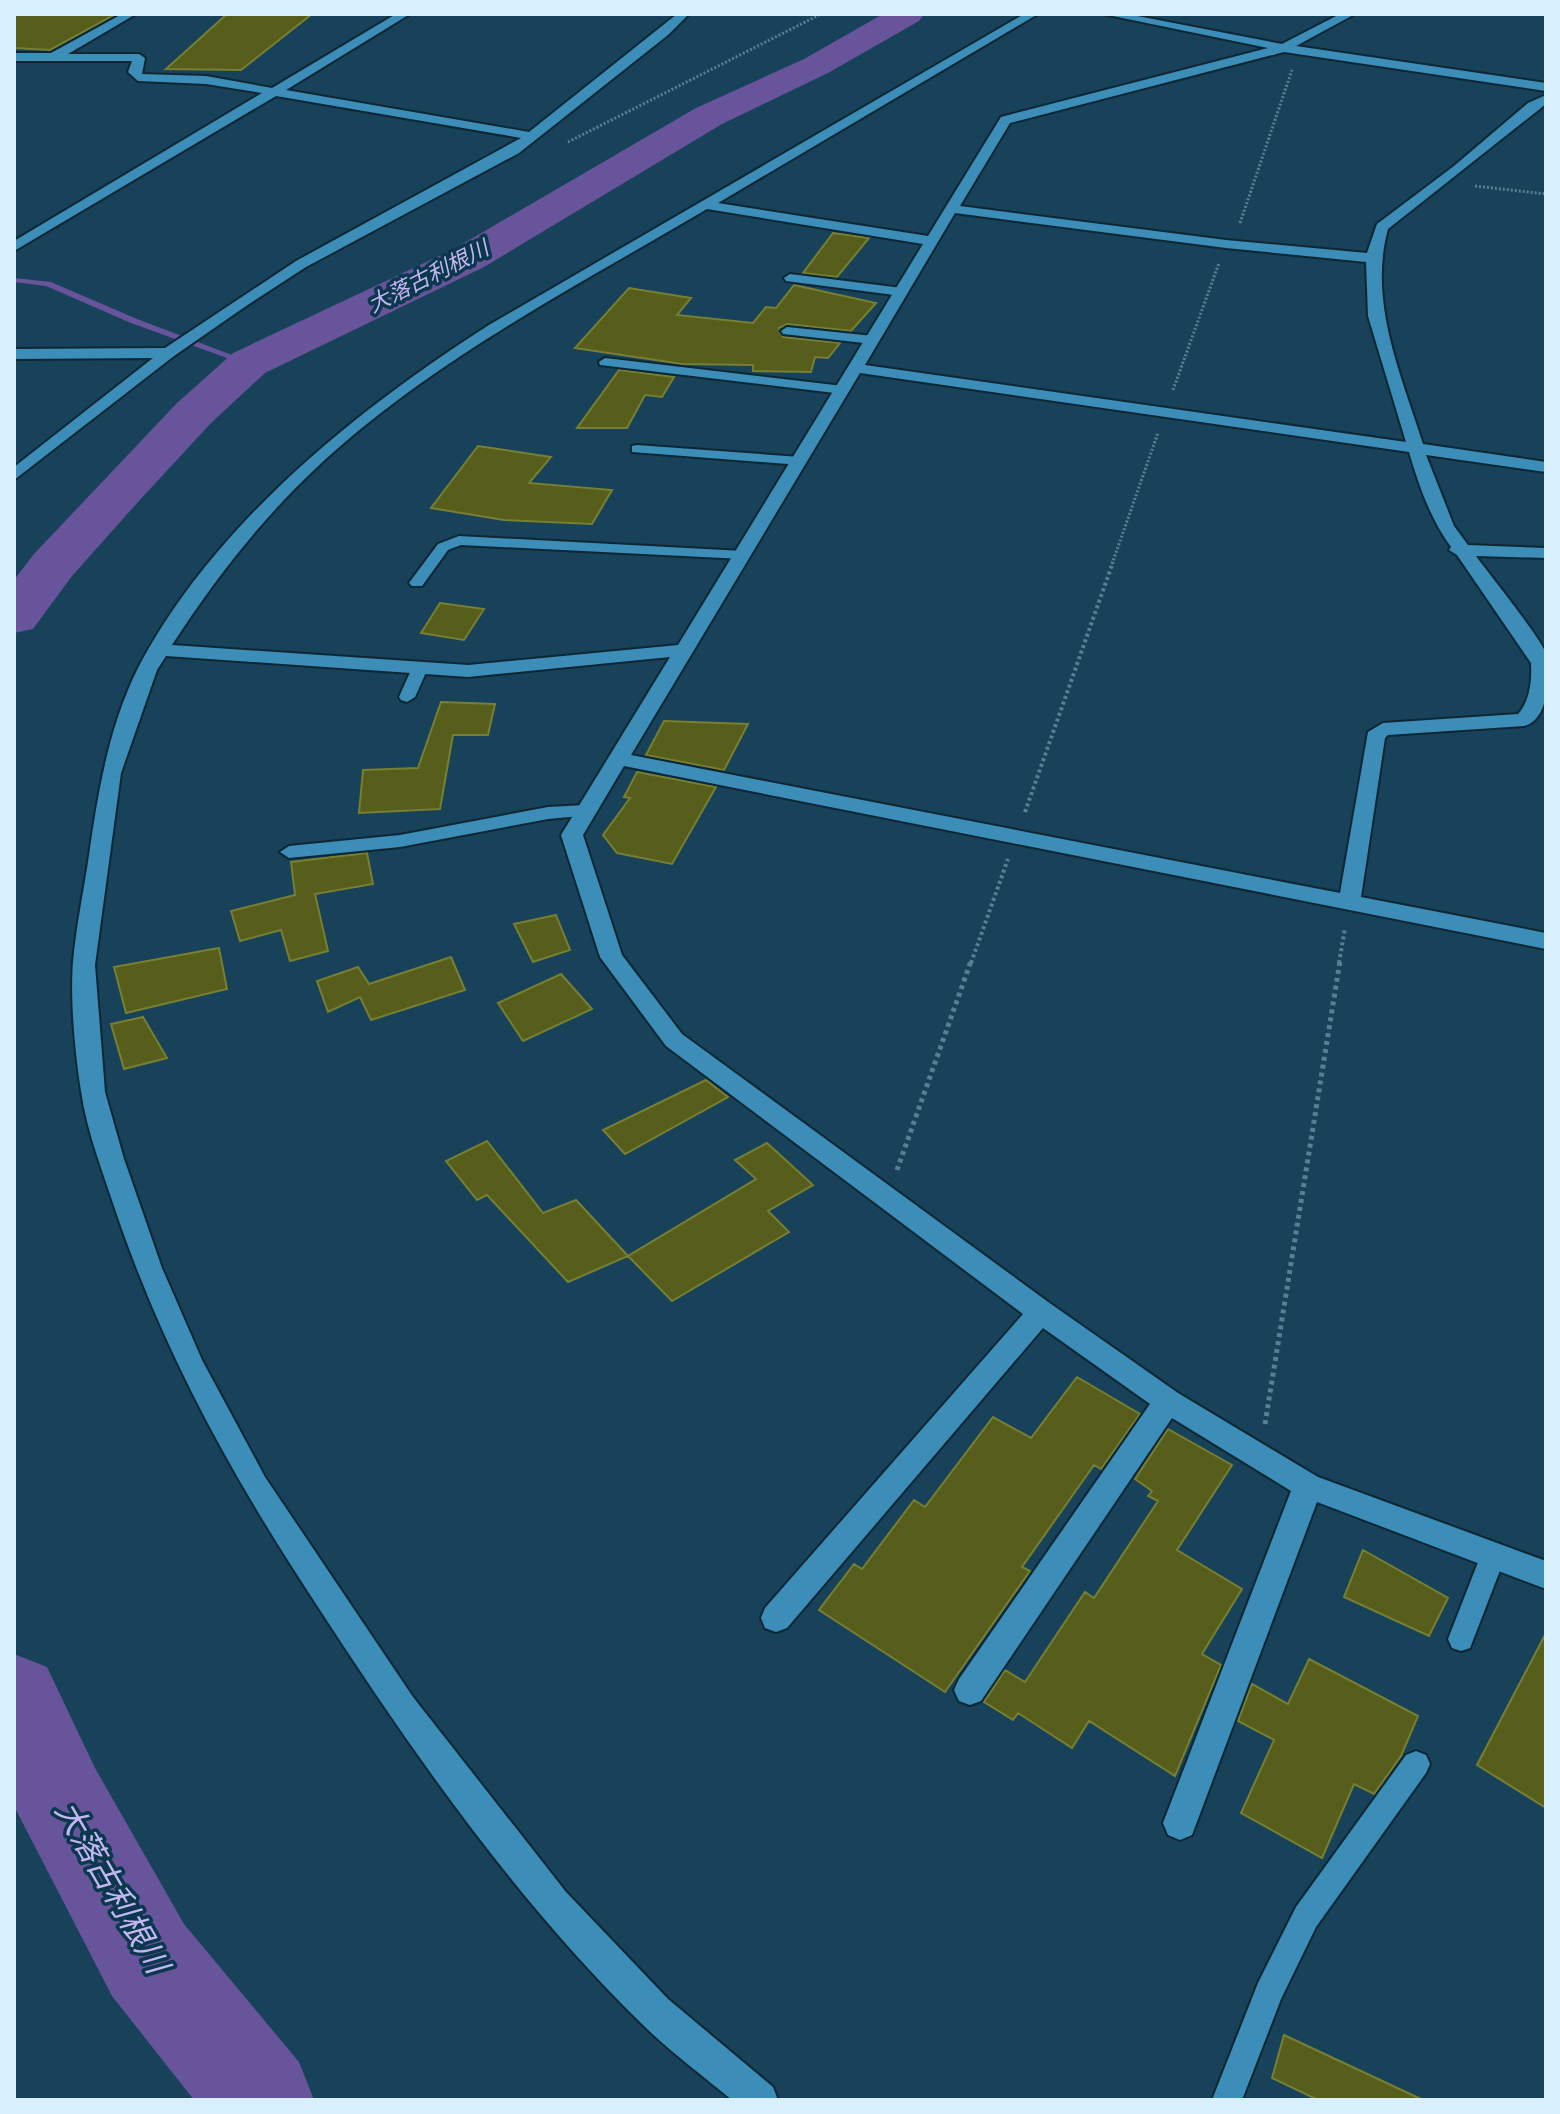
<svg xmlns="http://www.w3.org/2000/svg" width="1560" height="2114" font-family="'Sofia Sans Condensed','Noto Sans JP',sans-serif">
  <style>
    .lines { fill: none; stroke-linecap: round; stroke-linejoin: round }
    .stream { fill: #68549a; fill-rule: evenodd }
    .river { fill: #68549a; fill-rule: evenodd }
    .building { fill: #575e1b; stroke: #777f32; stroke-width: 2 }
    .lane-casing { stroke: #0e2735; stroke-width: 4 }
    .street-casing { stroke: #0e2735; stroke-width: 4 }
    .path-far2 { stroke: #5a7e92; stroke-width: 3; stroke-dasharray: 2 2; stroke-linecap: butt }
    .path-far1 { stroke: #5a7e92; stroke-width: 4; stroke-dasharray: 3 3; stroke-linecap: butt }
    .path { stroke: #5a7e92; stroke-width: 5; stroke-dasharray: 4 4; stroke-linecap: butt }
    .lane { fill: #3c8db8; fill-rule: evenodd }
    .street { fill: #3c8db8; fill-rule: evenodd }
    .labels { text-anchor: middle; stroke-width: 7; stroke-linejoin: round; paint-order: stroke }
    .far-water-label { font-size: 22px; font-style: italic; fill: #c4b6f2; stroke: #0b384e }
    .near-water-label { font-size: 32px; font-style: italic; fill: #c4b6f2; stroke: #0b384e }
  </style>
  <rect width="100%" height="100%" fill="#174259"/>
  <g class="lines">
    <path class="stream" d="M14 278 51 282 137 319 253 363 246 365 131 323 46 286 14 282Z"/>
    <path class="river" d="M883 14H924L919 21 828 73 722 124 484 267 265 373 211 423 138 502 72 576 33 629 14 633V580L34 554 177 403 233 353 454 249 696 108 804 59Z
      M14 1654 47 1667 95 1768 184 1924 299 2062 314 2100H194L112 1996 14 1806Z"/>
  </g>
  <path class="building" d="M14 14H116L50 50 14 48Z
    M227 14H312L241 70 166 69Z
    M833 233 869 238 837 277 803 273Z
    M794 285 876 303 851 331 787 324 779 328 783 337 840 343 828 358 815 357 811 372 753 371V365L682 364 575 348 629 288 691 298 677 315 753 323 766 307 776 308Z
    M619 370 674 377 662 397 645 395 627 428H577Z
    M478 446 551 457 529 483 612 490 592 524 504 520 431 508Z
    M440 603 484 609 464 640 421 633Z
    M441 702 495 704 488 735H453L440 809 359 813 363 770 418 768Z
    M664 721 748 724 724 770 646 755Z
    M637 772 716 787 672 864 617 853 603 835 630 798 624 797Z
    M367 853 373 884 315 894 328 951 290 961 281 930 240 941 231 911 295 895 291 862Z
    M556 915 570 950 533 962 514 924Z
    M219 948 227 989 126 1013 114 967Z
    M451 957 465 990 371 1020 360 997 328 1012 317 981 358 967 369 984Z
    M561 974 592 1009 523 1041 498 1003Z
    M143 1017 167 1058 124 1069 111 1024Z
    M706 1080 728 1097 625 1154 603 1130Z
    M487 1141 543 1213 576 1200 628 1256 568 1282 487 1195 477 1200 446 1161Z
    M767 1143 813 1185 768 1211 789 1232 672 1301 628 1256 756 1179 735 1160Z
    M1077 1377 1140 1414 1101 1469 1094 1465 1022 1567 1030 1571 945 1692 819 1610 854 1564 862 1569 914 1500 925 1507 993 1417 1031 1438Z
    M1168 1429 1232 1465 1177 1550 1242 1589 1202 1654 1221 1665 1175 1776 1089 1721 1072 1748 1018 1713 1013 1720 984 1702 1005 1670 1025 1682 1085 1592 1094 1598 1158 1501 1148 1496 1152 1491 1135 1479Z
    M1363 1550 1448 1598 1429 1636 1344 1597Z
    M1546 1633V1808L1477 1765Z
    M1309 1659 1418 1716 1401 1756 1374 1794 1354 1784 1322 1858 1241 1813 1274 1740 1238 1721 1252 1684 1288 1704Z
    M1284 2035 1423 2100H1318L1272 2078Z"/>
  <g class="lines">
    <defs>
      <path id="lane" d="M790 274 902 288 908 292 902 296 786 281 784 278Z
        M787 327 873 336 879 340 873 344 783 334 781 331Z
        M605 358 843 386 850 390 843 394 600 365 599 362Z
        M637 445 800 457 807 461 800 465 632 452V446Z
        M459 536 743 551 750 555 743 559 461 545 448 550 422 586H412L409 583 438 544Z
        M420 663 428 668 415 697 407 702 401 700 399 697 412 668Z
        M585 805 594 811 591 815 548 819 400 847 289 858 280 852 289 846 400 835 548 807Z
        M1493 1544 1502 1547 1506 1555 1470 1648 1461 1651 1452 1648 1448 1639 1484 1547Z
        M1416 1751 1426 1755 1430 1764 1426 1773 1316 1927 1281 1999 1242 2100H1212L1258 1983 1296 1907 1406 1755Z"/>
      <path id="street" d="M122 14H136L68 54H139L145 58 142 74 206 76 272 88 396 14H410L286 90 529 132 677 14H689L668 35 519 153 306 267 246 306 174 356 14 480V467L153 358 14 359V349L165 348 296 261 521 138 276 96 14 251V241L262 93 206 84 138 81 128 72 132 61H14V53H51Z
        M1024 14H1038L718 203 928 236 1001 117 1268 48 1103 14H1127L1282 44 1340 14H1355L1296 46 1546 83V91L1284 52 1010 123 960 206 1226 240 1367 253 1377 224 1454 166 1528 103 1546 95V104L1388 229C1368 302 1401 374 1423 444L1546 462V472L1426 455 1454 526 1468 545 1546 548V558L1476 556C1488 573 1542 639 1546 654 1551 675 1549 720 1524 726L1388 735 1385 738 1361 897 1546 933V949L624 766 583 835 622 955 682 1034 1051 1304 1178 1393 1318 1477 1546 1561V1589L1317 1502 1192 1835 1180 1840 1168 1835 1163 1823 1291 1491 1172 1418 981 1701 970 1705 959 1701 954 1690 959 1679 1150 1404 1043 1328 787 1628 776 1632 765 1628 761 1618 765 1608 1023 1314 666 1046 600 957 561 835 670 657 468 677 166 656 157 670 121 773 95 965 105 1092 124 1159 162 1268 202 1360 265 1477 413 1697 566 1892 668 1999 773 2087 778 2100H732C702 2075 669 2051 641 2023 516 1901 413 1753 318 1607 234 1479 167 1360 117 1215 104 1175 87 1133 81 1091 75 1053 70 999 73 962 76 926 84 890 89 855 98 792 109 726 138 668 214 524 355 411 489 325ZM707 209 923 244 678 645 468 665 172 645C212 583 259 522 313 471 428 362 572 289 707 209ZM955 213 1226 248 1366 262 1368 316 1406 442 865 365ZM860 373 1409 452C1419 486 1430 518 1451 547L1449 550 1457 555 1531 663C1532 680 1530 701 1518 714L1383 723 1368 732 1340 893 631 755Z"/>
    </defs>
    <use href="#lane" class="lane-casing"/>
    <use href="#street" class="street-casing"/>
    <path class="path-far2" d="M568 142 821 14
      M1475 186 1546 194
      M1240 223 1292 70
      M1173 390 1219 263
      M1112 564 1158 433"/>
    <path class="path-far1" d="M1025 812 1113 562
      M971 963 1008 859
      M1339 963 1345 928"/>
    <path class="path" d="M897 1170 971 961
      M1265 1424 1340 961"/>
    <use href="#lane" class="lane"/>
    <use href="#street" class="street"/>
  </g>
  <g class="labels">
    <g class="far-water-label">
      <text transform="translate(428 276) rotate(-27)" y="8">大落古利根川</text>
    </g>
    <g class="near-water-label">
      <text transform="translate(112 1887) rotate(60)" y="11">大落古利根川</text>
    </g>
  </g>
  <rect width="1560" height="2114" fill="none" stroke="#d8effd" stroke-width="32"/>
</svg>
